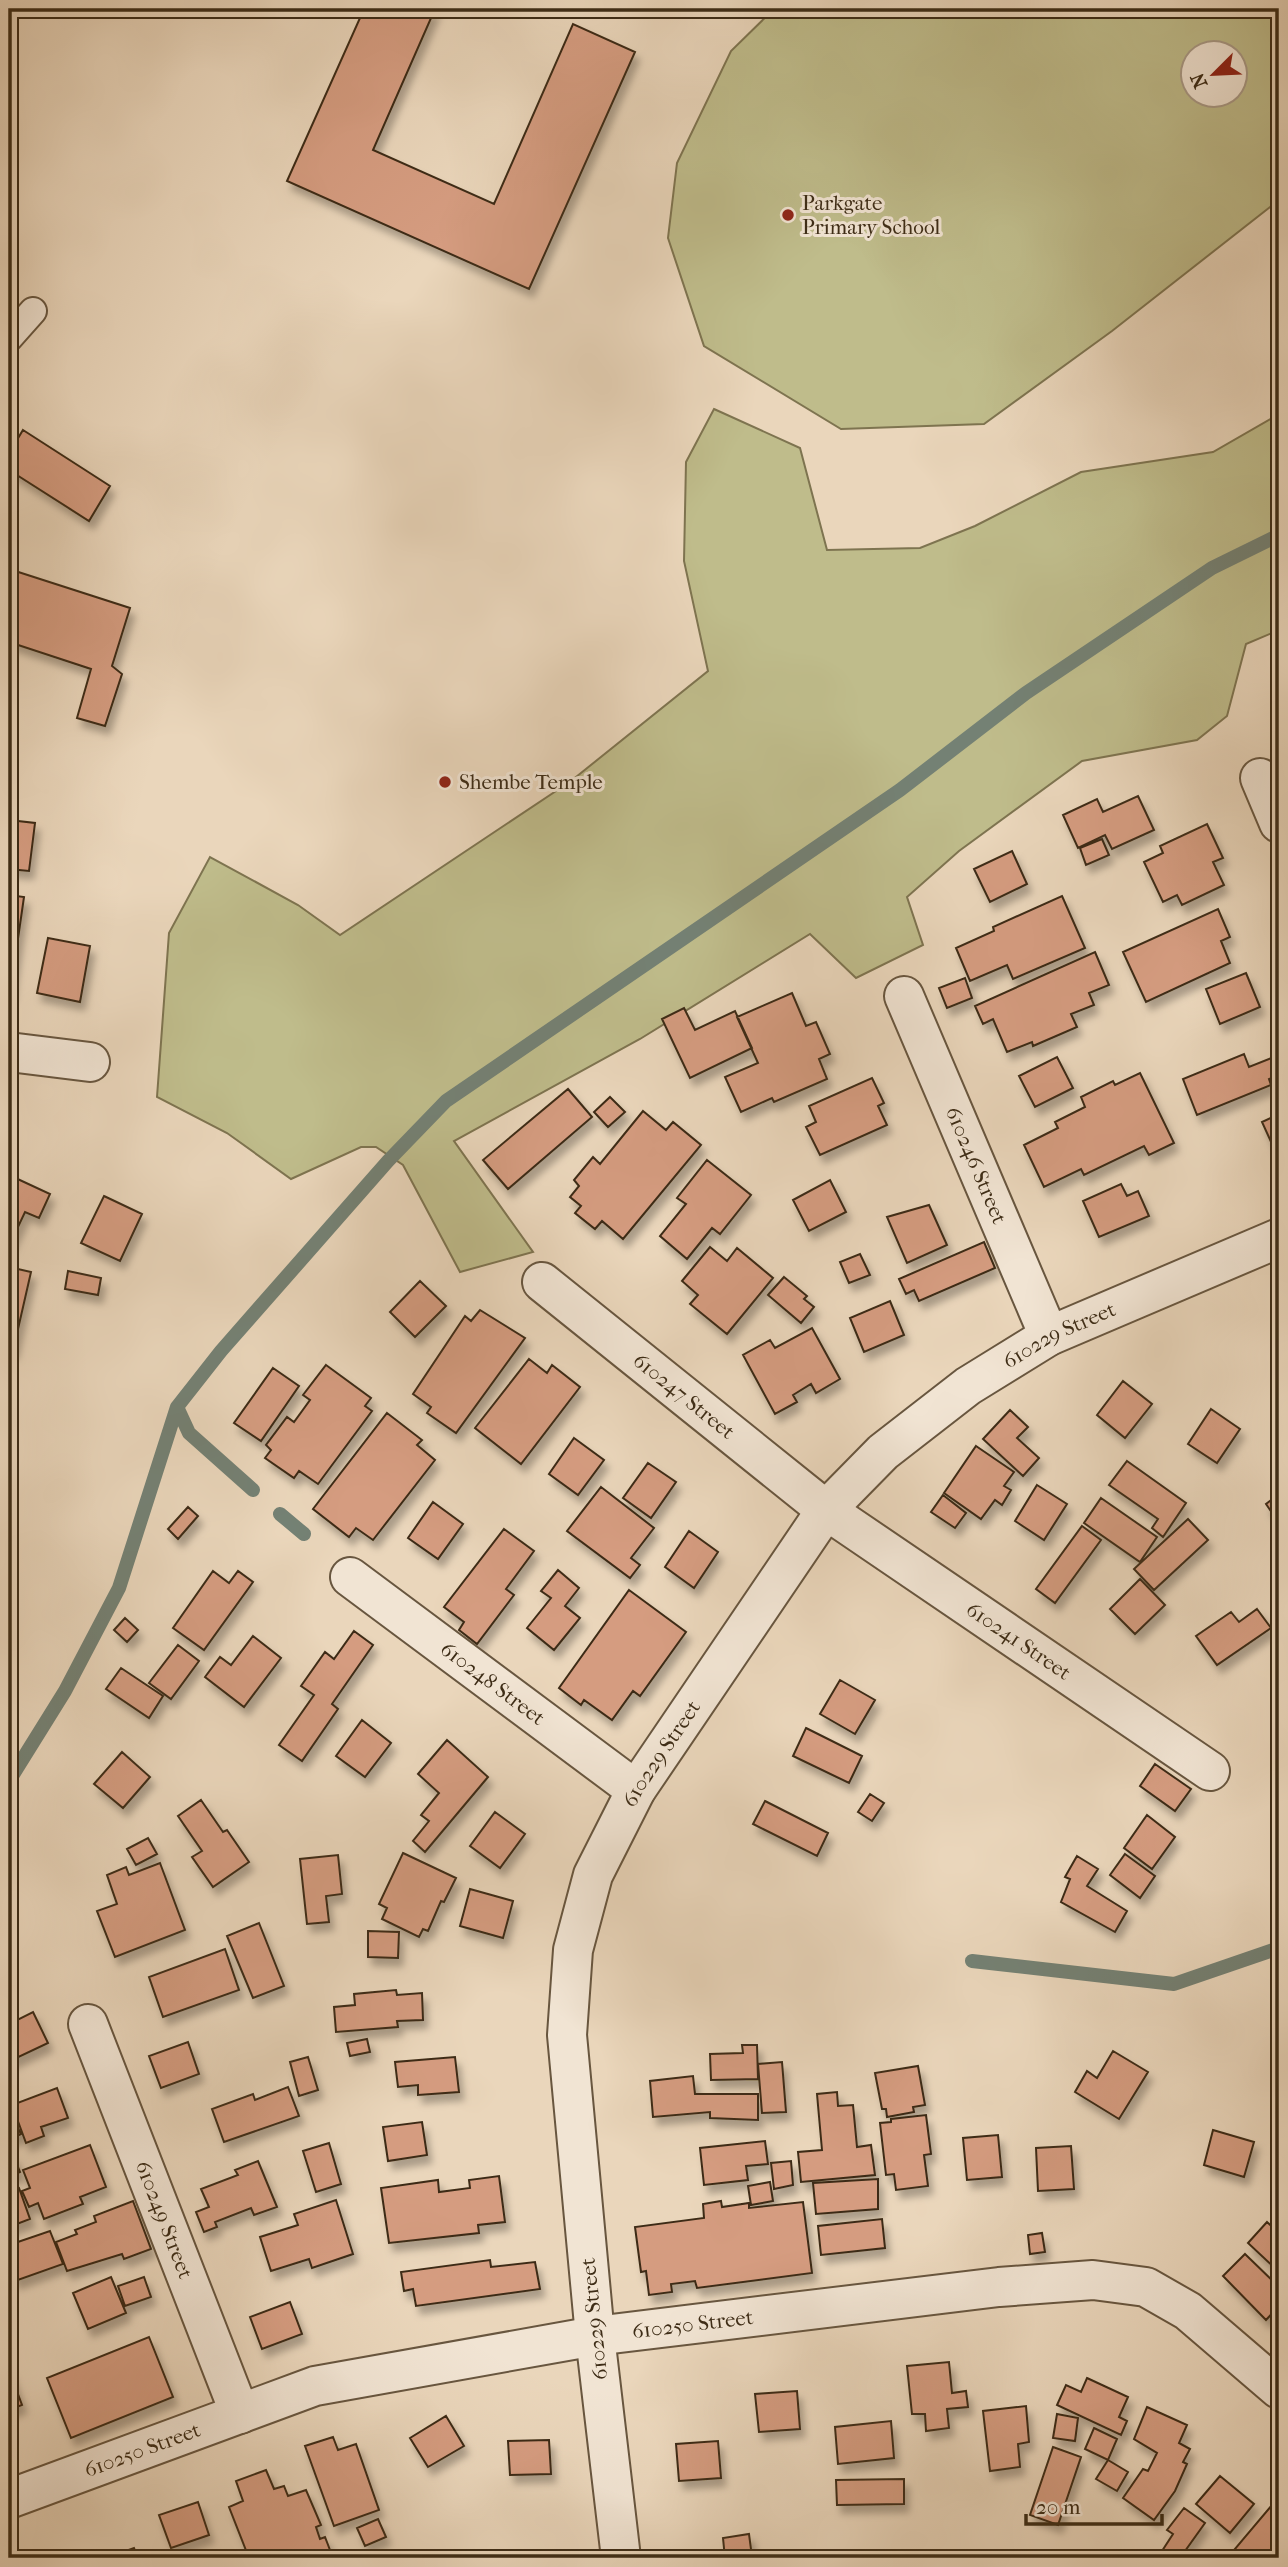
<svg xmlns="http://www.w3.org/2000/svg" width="1288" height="2567" font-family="'IM FELL French Canon',serif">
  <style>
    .green { fill: #bfbc8b; stroke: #7e7450; stroke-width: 2; fill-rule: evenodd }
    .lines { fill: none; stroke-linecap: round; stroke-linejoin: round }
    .stream { stroke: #748174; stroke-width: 14 }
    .building { fill: #d59c80; stroke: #3d2c16; stroke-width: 2; filter: url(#shadow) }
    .service-casing { stroke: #68563f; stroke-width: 30 }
    .minor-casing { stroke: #68563f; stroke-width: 42 }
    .service { stroke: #f1e4d3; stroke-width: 26 }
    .minor { stroke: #f1e4d3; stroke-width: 38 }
    .poi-dot { fill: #8f2418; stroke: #f1e4d3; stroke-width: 2.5 }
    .labels { text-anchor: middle; stroke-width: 6; stroke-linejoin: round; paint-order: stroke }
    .poi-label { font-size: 21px; fill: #3d2c16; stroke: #f1e4d3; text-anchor: start }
    .street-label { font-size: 21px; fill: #3d2c16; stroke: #f1e4d3 }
  </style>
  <defs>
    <filter id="shadow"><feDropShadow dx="4.5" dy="8" stdDeviation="3.5" flood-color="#0004"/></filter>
  </defs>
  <rect width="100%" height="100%" fill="#ead6bb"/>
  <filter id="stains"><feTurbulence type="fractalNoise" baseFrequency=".00286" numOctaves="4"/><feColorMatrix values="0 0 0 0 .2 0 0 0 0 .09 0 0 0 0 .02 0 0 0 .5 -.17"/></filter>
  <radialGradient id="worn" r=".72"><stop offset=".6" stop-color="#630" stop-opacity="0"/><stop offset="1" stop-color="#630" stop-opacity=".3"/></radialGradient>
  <path class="green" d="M774 9H1279V200L1112 331 984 424 841 429 704 346 668 238 677 163 731 51ZM1194 52H1236V94H1194Z
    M714 409 800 448 827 550 920 548 975 526 1081 472 1213 452 1279 414V630L1246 644 1227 716 1197 740 1082 761 959 851 907 897 923 945 856 978 810 934 640 1039 454 1141 533 1252 460 1272 403 1165 376 1147H361L291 1179 227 1133 157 1097 169 933 210 857 298 905 340 935 571 781 708 671 684 561 686 462Z"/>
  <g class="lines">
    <path class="stream" d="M177 1407 189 1433 253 1490
      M280 1514 304 1534
      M9 1781 65 1691 119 1588 177 1407 221 1351 388 1161 446 1101 900 790 1026 693 1212 568 1279 535
      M972 1961 1174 1984 1279 1948"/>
  </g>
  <path class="building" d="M364 9H435L373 150 494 204 573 24 635 52 529 289 287 181Z
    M23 430 110 486 89 521 9 470V453Z
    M9 569 130 608 112 666 122 674 105 726 77 718 91 669 9 642Z
    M1138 796 1154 830 1112 849 1105 835 1078 848 1063 815 1097 799 1103 812Z
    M9 820 35 823 29 871 9 869Z
    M1207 824 1223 858 1213 862 1224 885 1182 905 1177 895 1163 902 1144 862 1163 853 1160 846Z
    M1102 839 1109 855 1086 865 1080 848Z
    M1012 851 1027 884 990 902 974 869Z
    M9 895 24 897 10 994H9Z
    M1062 896 1085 948 1013 979 1007 965 970 981 956 948 994 931 993 927Z
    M1218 909 1230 937 1221 941 1230 963 1146 1002 1123 952Z
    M48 938 90 946 80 1002 37 993Z
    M1095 952 1109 985 1089 993 1094 1005 1071 1014 1077 1027 1033 1046 1032 1042 1007 1052 993 1019 983 1024 975 1006Z
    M1246 973 1260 1007 1220 1024 1206 989Z
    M965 978 972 998 947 1008 939 988Z
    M792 993 806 1026 816 1022 830 1054 819 1059 827 1079 774 1102 772 1098 741 1112 725 1077 758 1063 737 1017Z
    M684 1008 695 1030 735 1011 752 1048 690 1078 662 1019Z
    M1244 1054 1249 1067 1279 1055V1075L1269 1079 1271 1085 1197 1115 1183 1079Z
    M1057 1057 1073 1088 1035 1107 1019 1076Z
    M1140 1073 1174 1143 1149 1155 1144 1146 1084 1175 1081 1169 1044 1187 1024 1145 1058 1128 1055 1122 1085 1107 1081 1097 1113 1081 1115 1085Z
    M872 1078 884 1103 878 1106 887 1125 820 1155 806 1127 816 1122 809 1106Z
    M568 1089 592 1117 508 1189 483 1160Z
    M610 1097 625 1112 608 1127 594 1112Z
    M643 1111 666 1130 673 1122 701 1145 623 1239 602 1221 595 1229 575 1213 581 1206 570 1197 579 1186 574 1180 593 1157 600 1164Z
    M1279 1114V1153L1277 1155 1262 1122Z
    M707 1160 751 1195 720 1234 712 1228 687 1259 660 1236 686 1204 677 1198Z
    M9 1175 50 1194 39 1218 25 1212 9 1246Z
    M830 1180 846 1212 809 1231 793 1200Z
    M1121 1184 1127 1196 1138 1191 1149 1216 1099 1237 1083 1201Z
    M104 1196 142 1214 120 1261 81 1243Z
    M929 1205 947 1245 907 1263 887 1217Z
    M984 1242 995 1268 919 1301 914 1290 906 1294 899 1279Z
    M710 1247 727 1261 737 1248 773 1278 727 1334 690 1304 698 1295 682 1281Z
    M860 1254 870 1275 849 1283 840 1262Z
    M9 1267 31 1272 13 1351 9 1350Z
    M68 1271 101 1278 98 1295 65 1289Z
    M784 1277 807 1296 804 1299 814 1307 801 1323 768 1295Z
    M420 1281 446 1306 415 1337 390 1312Z
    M890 1301 904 1335 864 1352 850 1318Z
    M480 1310 525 1338 456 1433 427 1413 431 1407 413 1394 465 1316 471 1321Z
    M812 1328 840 1379 816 1393 811 1384 793 1395 797 1402 775 1414 743 1355 770 1340 775 1348Z
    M529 1359 547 1373 552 1365 580 1387 521 1464 475 1428Z
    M326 1365 371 1398 365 1406 372 1411 318 1484 299 1471 294 1478 265 1458 271 1450 266 1445 287 1417 294 1422 310 1400 303 1395Z
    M273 1368 299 1386 261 1441 234 1423Z
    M1123 1381 1152 1404 1125 1438 1097 1415Z
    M1211 1409 1240 1429 1217 1463 1188 1444Z
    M1010 1410 1028 1427 1017 1438 1039 1458 1023 1476 983 1439Z
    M387 1413 422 1440 417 1445 435 1460 373 1540 356 1528 349 1537 313 1509Z
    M574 1438 604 1460 578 1495 549 1474Z
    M976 1446 1014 1472 1004 1486 1011 1490 1002 1505 995 1500 981 1519 944 1493Z
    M1127 1461 1186 1503 1163 1537 1152 1528 1158 1519 1109 1485Z
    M648 1463 676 1482 651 1518 623 1498Z
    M1037 1485 1067 1504 1044 1540 1015 1521Z
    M601 1487 654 1528 631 1558 640 1565 630 1578 567 1531Z
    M1279 1494V1523L1266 1504Z
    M943 1495 966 1513 955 1528 931 1512Z
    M1101 1498 1157 1537 1140 1562 1084 1523Z
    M433 1502 463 1524 438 1559 408 1538Z
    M188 1507 198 1516 178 1539 168 1529Z
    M1188 1519 1208 1540 1154 1590 1134 1569Z
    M1082 1526 1101 1540 1055 1603 1036 1589Z
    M504 1529 534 1551 506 1589 514 1595 477 1644 459 1630 464 1622 444 1607Z
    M689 1531 718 1552 694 1588 665 1567Z
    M558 1570 579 1588 565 1606 580 1618 554 1650 527 1628 551 1598 541 1591Z
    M213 1571 229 1583 238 1571 253 1582 204 1650 173 1628Z
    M1140 1579 1165 1605 1135 1634 1110 1609Z
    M629 1590 686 1632 640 1696 633 1691 612 1720 584 1700 581 1705 559 1688Z
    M1257 1609 1271 1628 1217 1665 1196 1636 1231 1612 1239 1622Z
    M125 1618 138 1630 127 1642 114 1630Z
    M354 1631 373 1645 332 1704 338 1709 302 1761 279 1745 314 1695 301 1686 325 1652 334 1659Z
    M253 1636 281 1658 244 1707 205 1677 220 1657 231 1665Z
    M178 1645 199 1661 171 1699 149 1683Z
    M121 1668 163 1696 149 1718 106 1689Z
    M840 1680 875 1700 855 1734 820 1714Z
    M362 1720 391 1743 365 1777 336 1756Z
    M806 1728 862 1756 849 1783 793 1756Z
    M447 1740 488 1777 425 1852 413 1841 429 1821 421 1815 439 1793 418 1774Z
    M122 1752 150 1777 123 1808 94 1784Z
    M1155 1764 1191 1789 1175 1811 1140 1786Z
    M870 1794 884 1803 872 1821 858 1812Z
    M201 1800 223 1832 227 1830 249 1862 213 1887 192 1857 202 1851 178 1816Z
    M765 1801 828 1833 817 1856 753 1824Z
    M495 1812 525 1834 500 1868 470 1846Z
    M1147 1815 1175 1837 1152 1869 1124 1848Z
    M148 1838 157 1854 136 1865 127 1849Z
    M403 1853 456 1878 444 1902 441 1901 428 1931 423 1929 419 1937 382 1919 387 1908 379 1904Z
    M1125 1854 1155 1876 1140 1898 1110 1875Z
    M338 1855 342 1894 326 1896 329 1922 307 1924 300 1859Z
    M1077 1856 1098 1869 1087 1886 1127 1911 1115 1932 1061 1902 1070 1879 1065 1877Z
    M160 1863 185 1930 115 1957 97 1911 117 1904 107 1875 126 1867 129 1875Z
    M470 1889 513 1901 503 1938 460 1926Z
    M259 1923 284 1986 253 1998 227 1936Z
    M368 1931 399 1932 398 1958 368 1957Z
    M225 1949 239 1990 163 2017 149 1977Z
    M396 1990 397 1995 422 1993 423 2020 397 2021 398 2027 336 2032 334 2007 355 2005 354 1994Z
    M33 2012 48 2043 10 2061 9 2024Z
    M367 2039 370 2052 350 2056 347 2043Z
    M188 2042 199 2074 161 2088 149 2056Z
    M742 2045H757L758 2079 711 2080 710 2054 743 2053Z
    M1113 2051 1148 2072 1119 2119 1075 2092 1087 2071 1097 2078Z
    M308 2057 318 2090 299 2096 290 2062Z
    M455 2057 459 2092 418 2095V2085L398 2087 395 2062Z
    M782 2062 786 2112 762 2113 758 2064Z
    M918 2066 925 2105 913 2107 914 2112 887 2117 886 2109H882L875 2073Z
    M693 2076 695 2094H758V2120L710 2118V2112L653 2117 650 2081Z
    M288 2087 299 2116 224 2142 212 2109 253 2094 255 2100Z
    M57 2088 68 2118 41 2127 44 2136 26 2143 12 2105Z
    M837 2092 838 2106 853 2105 857 2147 871 2145 875 2175 801 2182 798 2152 822 2150 817 2094Z
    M9 2111 21 2134 9 2140Z
    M926 2115 931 2154 924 2155 928 2186 896 2190 894 2174 886 2175 880 2123 891 2122V2119Z
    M422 2122 427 2155 388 2161 383 2127Z
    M1213 2130 1254 2142 1244 2177 1204 2165Z
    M998 2135 1002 2177 967 2180 963 2138Z
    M765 2141 768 2164 746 2166 748 2180 704 2185 700 2148Z
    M329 2143 341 2184 316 2192 303 2151Z
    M90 2145 106 2187 80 2197 83 2204 44 2219 38 2203 29 2207 22 2191 30 2188 23 2170Z
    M1071 2146 1074 2189 1038 2191 1036 2148Z
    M13 2155 20 2172 9 2177V2157Z
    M258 2161 277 2207 254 2215 251 2208 215 2222 217 2227 204 2232 196 2212 209 2207 201 2189 238 2175 235 2170Z
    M791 2161 793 2185 774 2189 771 2163Z
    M499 2176 505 2222 478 2225 479 2233 389 2243 381 2188 438 2180 439 2192 470 2188 469 2180Z
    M878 2179V2209L816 2214 813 2183Z
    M770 2182 773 2201 751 2205 748 2186Z
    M19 2188 30 2219 9 2227V2192Z
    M336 2200 353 2254 312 2268 309 2259 271 2271 260 2237 298 2225 294 2214Z
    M133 2201 151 2249 124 2259 122 2254 67 2271 56 2242 77 2234 75 2230 96 2222 94 2216Z
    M721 2201 722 2207 749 2203V2208L803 2202 812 2273 697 2288 695 2281 671 2284 672 2292 649 2295 646 2271 641 2272 635 2227 704 2218 703 2204Z
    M882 2219 885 2248 821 2255 818 2226Z
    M1267 2222 1279 2233V2272L1248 2243Z
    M50 2231 63 2264 15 2281 11 2270 9 2271V2245Z
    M1042 2233 1045 2252 1030 2254 1028 2235Z
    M1245 2254 1279 2287V2306L1266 2320 1223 2276Z
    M490 2260 491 2267 535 2262 540 2289 416 2306 413 2289 404 2291 401 2272Z
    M111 2277 126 2313 88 2329 73 2293Z
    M144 2277 151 2297 125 2306 118 2286Z
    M290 2302 302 2334 262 2349 250 2317Z
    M149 2337 173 2397 71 2438 47 2378Z
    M949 2362 952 2393 966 2391 968 2407 947 2409 949 2428 926 2431 925 2414H912L907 2366Z
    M9 2370 22 2405 9 2410Z
    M1087 2378 1128 2397 1119 2417 1127 2421 1121 2435 1057 2405 1066 2385 1081 2392Z
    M797 2391 800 2429 759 2432 755 2394Z
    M1026 2406 1029 2442 1018 2444 1020 2467 990 2471 983 2411Z
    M1147 2407 1187 2425 1179 2443 1190 2449 1183 2462 1187 2464 1175 2491 1154 2520 1123 2498 1143 2469 1148 2471 1157 2453 1134 2439Z
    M1057 2414 1078 2418 1075 2441 1053 2438Z
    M446 2416 464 2446 428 2467 410 2438Z
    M891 2421 894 2458 838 2464 835 2427Z
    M1094 2428 1117 2439 1108 2460 1085 2449Z
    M333 2437 338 2450 356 2444 379 2510 334 2526 305 2446Z
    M549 2440 551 2474 510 2475 508 2441Z
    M718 2441 721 2478 679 2481 676 2444Z
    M1053 2447 1081 2457 1058 2525 1030 2515Z
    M1108 2460 1128 2472 1117 2491 1096 2479Z
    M266 2470 274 2489 284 2486 288 2496 306 2490 321 2525 316 2527 320 2539 325 2537 333 2558H249L229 2507 243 2501 236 2481Z
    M1220 2476 1254 2504 1230 2533 1196 2504Z
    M904 2479V2504L837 2505 836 2480Z
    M198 2502 209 2535 171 2548 159 2515Z
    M1272 2505 1279 2512V2558H1232L1229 2556Z
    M1184 2508 1205 2523 1180 2558H1172L1162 2551 1173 2534 1167 2530Z
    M378 2519 386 2537 365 2546 357 2528Z
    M749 2534 752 2557 725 2558 723 2538Z
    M134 2548 138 2558H109V2557Z"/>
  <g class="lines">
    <defs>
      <path id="service" d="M9 338 33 311"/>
      <g id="minor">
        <path d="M1260 778 1279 823"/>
        <path id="s1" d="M904 996 1049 1336"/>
        <path d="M9 1052 90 1062"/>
        <path id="s2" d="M542 1282 826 1510 1210 1771"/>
        <path id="s3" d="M350 1577 636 1790"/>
        <path id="s4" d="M88 2024 240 2414"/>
        <path id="s5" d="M9 2499 315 2386 595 2336 999 2287 1093 2280 1146 2287 1188 2311 1279 2389"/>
        <path id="s6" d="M621 2558 595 2336 567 2035 573 1950 593 1875 636 1790 826 1510 883 1452 968 1386 1049 1336 1279 1238"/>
      </g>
    </defs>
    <use href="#service" class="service-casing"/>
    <use href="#minor" class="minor-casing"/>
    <use href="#service" class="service"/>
    <use href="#minor" class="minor"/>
  </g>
  <g class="poi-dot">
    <circle cx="788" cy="215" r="7"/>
    <circle cx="445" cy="782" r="7"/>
  </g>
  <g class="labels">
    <g class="poi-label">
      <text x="802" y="210">Parkgate<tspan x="802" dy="24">Primary School</tspan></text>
      <text x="459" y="789">Shembe Temple</text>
    </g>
    <g class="street-label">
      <text dy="7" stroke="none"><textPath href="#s1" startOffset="184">610246 Street</textPath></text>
      <text dy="7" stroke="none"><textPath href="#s6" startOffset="1416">610229 Street</textPath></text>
      <text dy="7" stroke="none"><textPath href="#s2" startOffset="182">610247 Street</textPath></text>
      <text dy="7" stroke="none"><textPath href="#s2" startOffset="597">610241 Street</textPath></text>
      <text dy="7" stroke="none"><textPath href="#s3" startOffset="178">610248 Street</textPath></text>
      <text dy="7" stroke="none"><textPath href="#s6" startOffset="828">610229 Street</textPath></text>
      <text dy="7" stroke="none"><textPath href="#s4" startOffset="210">610249 Street</textPath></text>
      <text transform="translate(594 2319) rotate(-96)" y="7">610229 Street</text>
      <text dy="7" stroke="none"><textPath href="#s5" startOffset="709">610250 Street</textPath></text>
      <text dy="7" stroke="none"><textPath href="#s5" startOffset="142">610250 Street</textPath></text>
    </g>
  </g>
  <rect width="1288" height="2567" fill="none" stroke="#ead6bb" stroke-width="35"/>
  <rect x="10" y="10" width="1267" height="2546" fill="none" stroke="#3d2c16" stroke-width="3.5"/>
  <rect x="18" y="18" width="1253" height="2532" fill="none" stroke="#3d2c16" stroke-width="2"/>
  <g transform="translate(1214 74) rotate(246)"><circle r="33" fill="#f1e4d3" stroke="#a99a87" stroke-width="2"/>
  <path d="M0-5L12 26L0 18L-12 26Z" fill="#8f2418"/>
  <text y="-10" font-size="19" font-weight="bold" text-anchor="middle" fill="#3d2c16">N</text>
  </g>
  <path d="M1026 2514v10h136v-10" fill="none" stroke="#3d2c16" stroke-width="3.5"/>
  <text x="1036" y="2514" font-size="21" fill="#3d2c16" stroke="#f1e4d3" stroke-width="5" paint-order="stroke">20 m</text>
  <rect width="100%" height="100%" filter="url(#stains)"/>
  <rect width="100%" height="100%" fill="url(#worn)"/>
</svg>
